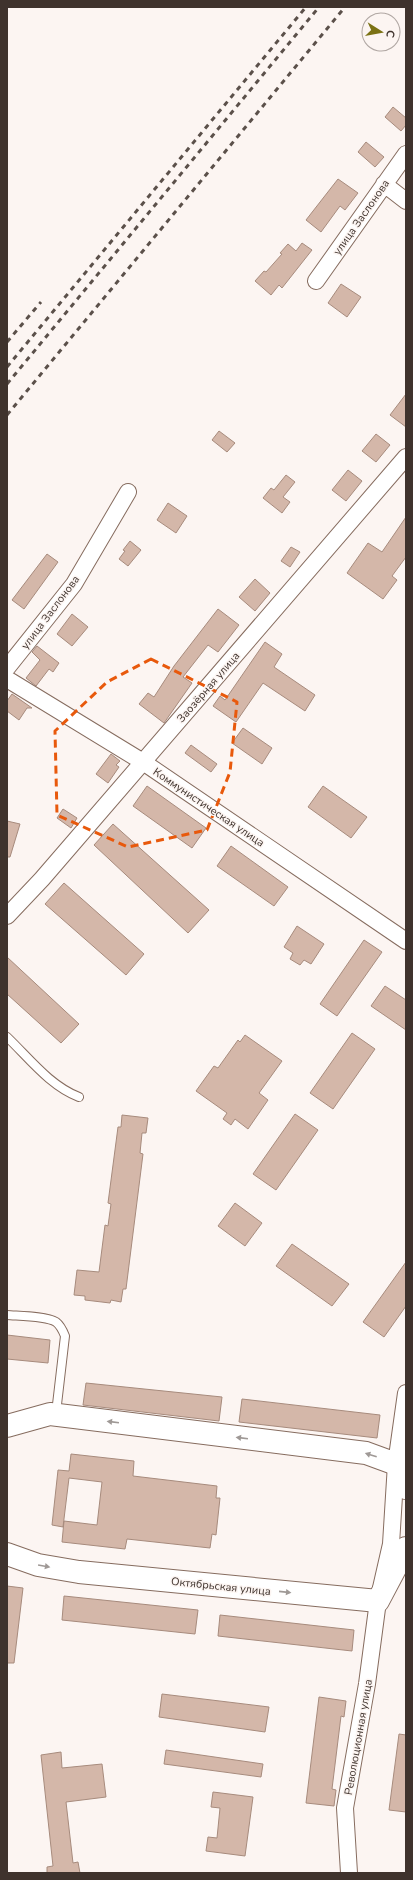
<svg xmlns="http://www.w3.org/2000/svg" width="413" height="1880" font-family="'Nunito Sans',sans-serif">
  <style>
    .building { fill: #d4b7a9; stroke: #a78b7d }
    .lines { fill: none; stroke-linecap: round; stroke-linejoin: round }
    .service-casing { stroke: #866c5f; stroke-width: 10 }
    .minor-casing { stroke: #866c5f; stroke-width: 18 }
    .secondary-casing { stroke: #866c5f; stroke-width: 24 }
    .service { stroke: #fff; stroke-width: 8 }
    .minor { stroke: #fff; stroke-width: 16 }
    .secondary { stroke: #fff; stroke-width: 22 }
    .rail { stroke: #5b504a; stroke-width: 3; stroke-dasharray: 5 5; stroke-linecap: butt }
    .oneway { fill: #9f9996 }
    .marked { fill: none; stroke: #e8590c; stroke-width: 3; stroke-dasharray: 8 5; stroke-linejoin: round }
    .labels { text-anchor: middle; stroke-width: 3; stroke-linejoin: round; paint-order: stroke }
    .street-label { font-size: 11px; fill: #3f332d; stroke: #fcf5f2 }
  </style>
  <rect width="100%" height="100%" fill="#fcf5f2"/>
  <path class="building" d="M393 107 406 118V125L401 131 385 117Z
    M366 142 384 157 375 167 358 152Z
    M338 179 358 193 345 210 340 206 321 232 306 220Z
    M302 243 312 250 282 288 279 285 271 295 255 281 264 271 266 272 282 254 280 253 288 244 296 251Z
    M341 284 361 297 347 317 328 303Z
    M406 394V427L390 415Z
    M219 431 235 443 227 452 212 440Z
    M376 434 390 445 376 462 362 451Z
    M348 470 362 481 346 501 332 490Z
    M286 475 295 482 283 497 290 502 282 513 263 498 271 488 274 490Z
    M168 503 187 516 176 533 157 520Z
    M406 517V557L392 576 397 580 383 599 347 573 368 543 382 552Z
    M130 541 141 550 128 566 119 559 125 551 123 550Z
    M291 547 300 552 290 567 281 561Z
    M47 554 58 562 24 609 12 600Z
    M255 579 270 593 255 611 239 597Z
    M218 609 239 625 218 652 208 645 183 677 192 683 164 723 139 704 148 693 154 697 174 666Z
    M72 614 88 627 72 646 57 634Z
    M265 642 282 654 274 667 315 695 305 711 263 683 236 722 213 706 220 696 225 700Z
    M37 646 59 663 53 672 49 669 36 686 26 678 40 660 32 652Z
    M12 694 32 708H27L19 720 7 711V701Z
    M243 728 272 748 262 764 232 743Z
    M191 745 217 764 211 772 185 753Z
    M111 754 120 761 116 765 119 767 108 783 96 774Z
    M147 786 206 828 192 848 133 806Z
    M323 786 367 817 351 838 308 807Z
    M63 809 77 818 71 828 57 818Z
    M7 821 20 824 10 857H7Z
    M113 824 209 910 188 933 94 845Z
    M231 846 288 887 274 906 217 866Z
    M64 883 144 954 126 975 45 904Z
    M297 926 324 944 311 964 304 960 300 965 290 959 293 953 284 947Z
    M364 940 382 952 337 1016 320 1004Z
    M7 957 79 1024 61 1043 7 994Z
    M385 986 406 1000V1030L371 1006Z
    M352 1033 375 1049 333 1109 310 1093Z
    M245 1035 282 1061 259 1093 268 1100 248 1129 235 1119 231 1125 223 1119 227 1113 196 1091 214 1066 218 1068 238 1040 240 1042Z
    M295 1114 318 1130 276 1190 253 1174Z
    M122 1115 148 1118 146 1133H142L140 1153 143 1154 126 1289H123L121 1302 111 1300 110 1303 85 1300V1296L74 1295 77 1270 99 1272 105 1225 108 1226 111 1204 108 1203 118 1127H121Z
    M235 1203 262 1223 245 1246 218 1226Z
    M292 1244 349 1284 332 1306 276 1266Z
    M406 1262V1306L384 1337 363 1322Z
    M7 1335 50 1340 48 1363 7 1359Z
    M86 1383 222 1397 219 1421 83 1405Z
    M242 1399 380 1415 377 1438 239 1422Z
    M71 1454 134 1461 133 1476 217 1486 216 1498H220L216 1535 212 1534 210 1548 127 1539 125 1549 62 1542 64 1521 97 1525 102 1482 69 1478 63 1527 52 1525 58 1470 69 1471Z
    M7 1586 23 1588 14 1663H7Z
    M64 1596 198 1610 195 1634 62 1620Z
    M220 1615 354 1630 352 1651 218 1636Z
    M162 1694 269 1707 265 1732 159 1717Z
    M319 1697 346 1701 344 1717 341 1716 332 1789 336 1790 334 1806 306 1803Z
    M399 1734 406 1735V1812L389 1810Z
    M166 1750 263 1764 261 1777 164 1764Z
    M61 1752 62 1768 102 1764 106 1797 66 1802 73 1863 78 1862 80 1873H47V1867L53 1866 41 1755Z
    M213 1792 253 1797 245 1856 206 1851 208 1837 217 1838 220 1808 211 1807Z"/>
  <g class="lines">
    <defs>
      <path id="service" d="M7 1037C29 1058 50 1086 79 1097
        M7 1315C19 1316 46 1316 56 1322 60 1325 63 1331 65 1336L56 1413"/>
      <path id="minor" d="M384 184 406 201
        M316 281 406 154
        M7 668 74 584 128 492
        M7 679 143 762 406 941
        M7 916 42 879 406 457
        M349 1873 345 1808 367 1684 378 1601 391 1544 396 1464 406 1393"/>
      <path id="secondary" d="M7 1426 50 1414 366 1453 396 1464 406 1488
        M7 1554 38 1565 79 1572 378 1601 406 1548"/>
    </defs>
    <use href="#service" class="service-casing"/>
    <use href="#minor" class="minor-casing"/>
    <use href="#secondary" class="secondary-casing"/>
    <use href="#service" class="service"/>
    <use href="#minor" class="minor"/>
    <use href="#secondary" class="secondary"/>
    <path class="rail" d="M7 342 41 302
      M7 367 306 7
      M7 384 319 7
      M7 415 345 7"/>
  </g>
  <defs><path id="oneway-solid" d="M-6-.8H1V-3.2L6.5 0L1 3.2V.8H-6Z"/></defs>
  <g class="oneway">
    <use href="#oneway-solid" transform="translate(113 1422) rotate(-173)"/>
    <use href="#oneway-solid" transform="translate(242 1438) rotate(-173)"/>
    <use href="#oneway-solid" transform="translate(371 1455) rotate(-162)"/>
    <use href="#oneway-solid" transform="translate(44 1566) rotate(10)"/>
    <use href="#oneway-solid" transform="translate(285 1592) rotate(6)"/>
  </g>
  <path class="marked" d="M151 659 237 702 230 772 207 830 128 847 57 815 55 731 107 682Z"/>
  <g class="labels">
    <g class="street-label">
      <text transform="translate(361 217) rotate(-55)" y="4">улица Заслонова</text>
      <text transform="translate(50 612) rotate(-53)" y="4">улица Заслонова</text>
      <text transform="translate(208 687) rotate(-49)" y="4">Заозёрная улица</text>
      <text transform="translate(209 807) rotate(34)" y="4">Коммунистическая улица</text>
      <text transform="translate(221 1586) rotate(6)" y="4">Октябрьская улица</text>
      <text transform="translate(358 1737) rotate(-80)" y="4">Революционная улица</text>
    </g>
  </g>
  <rect width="413" height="1880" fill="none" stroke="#3f332d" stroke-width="16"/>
  <g transform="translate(381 32) rotate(101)"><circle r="19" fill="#fcf5f2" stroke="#b0a7a3"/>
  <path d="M0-3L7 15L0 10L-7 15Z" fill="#7b7214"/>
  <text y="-6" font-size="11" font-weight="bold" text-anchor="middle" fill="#3f332d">С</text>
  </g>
</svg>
